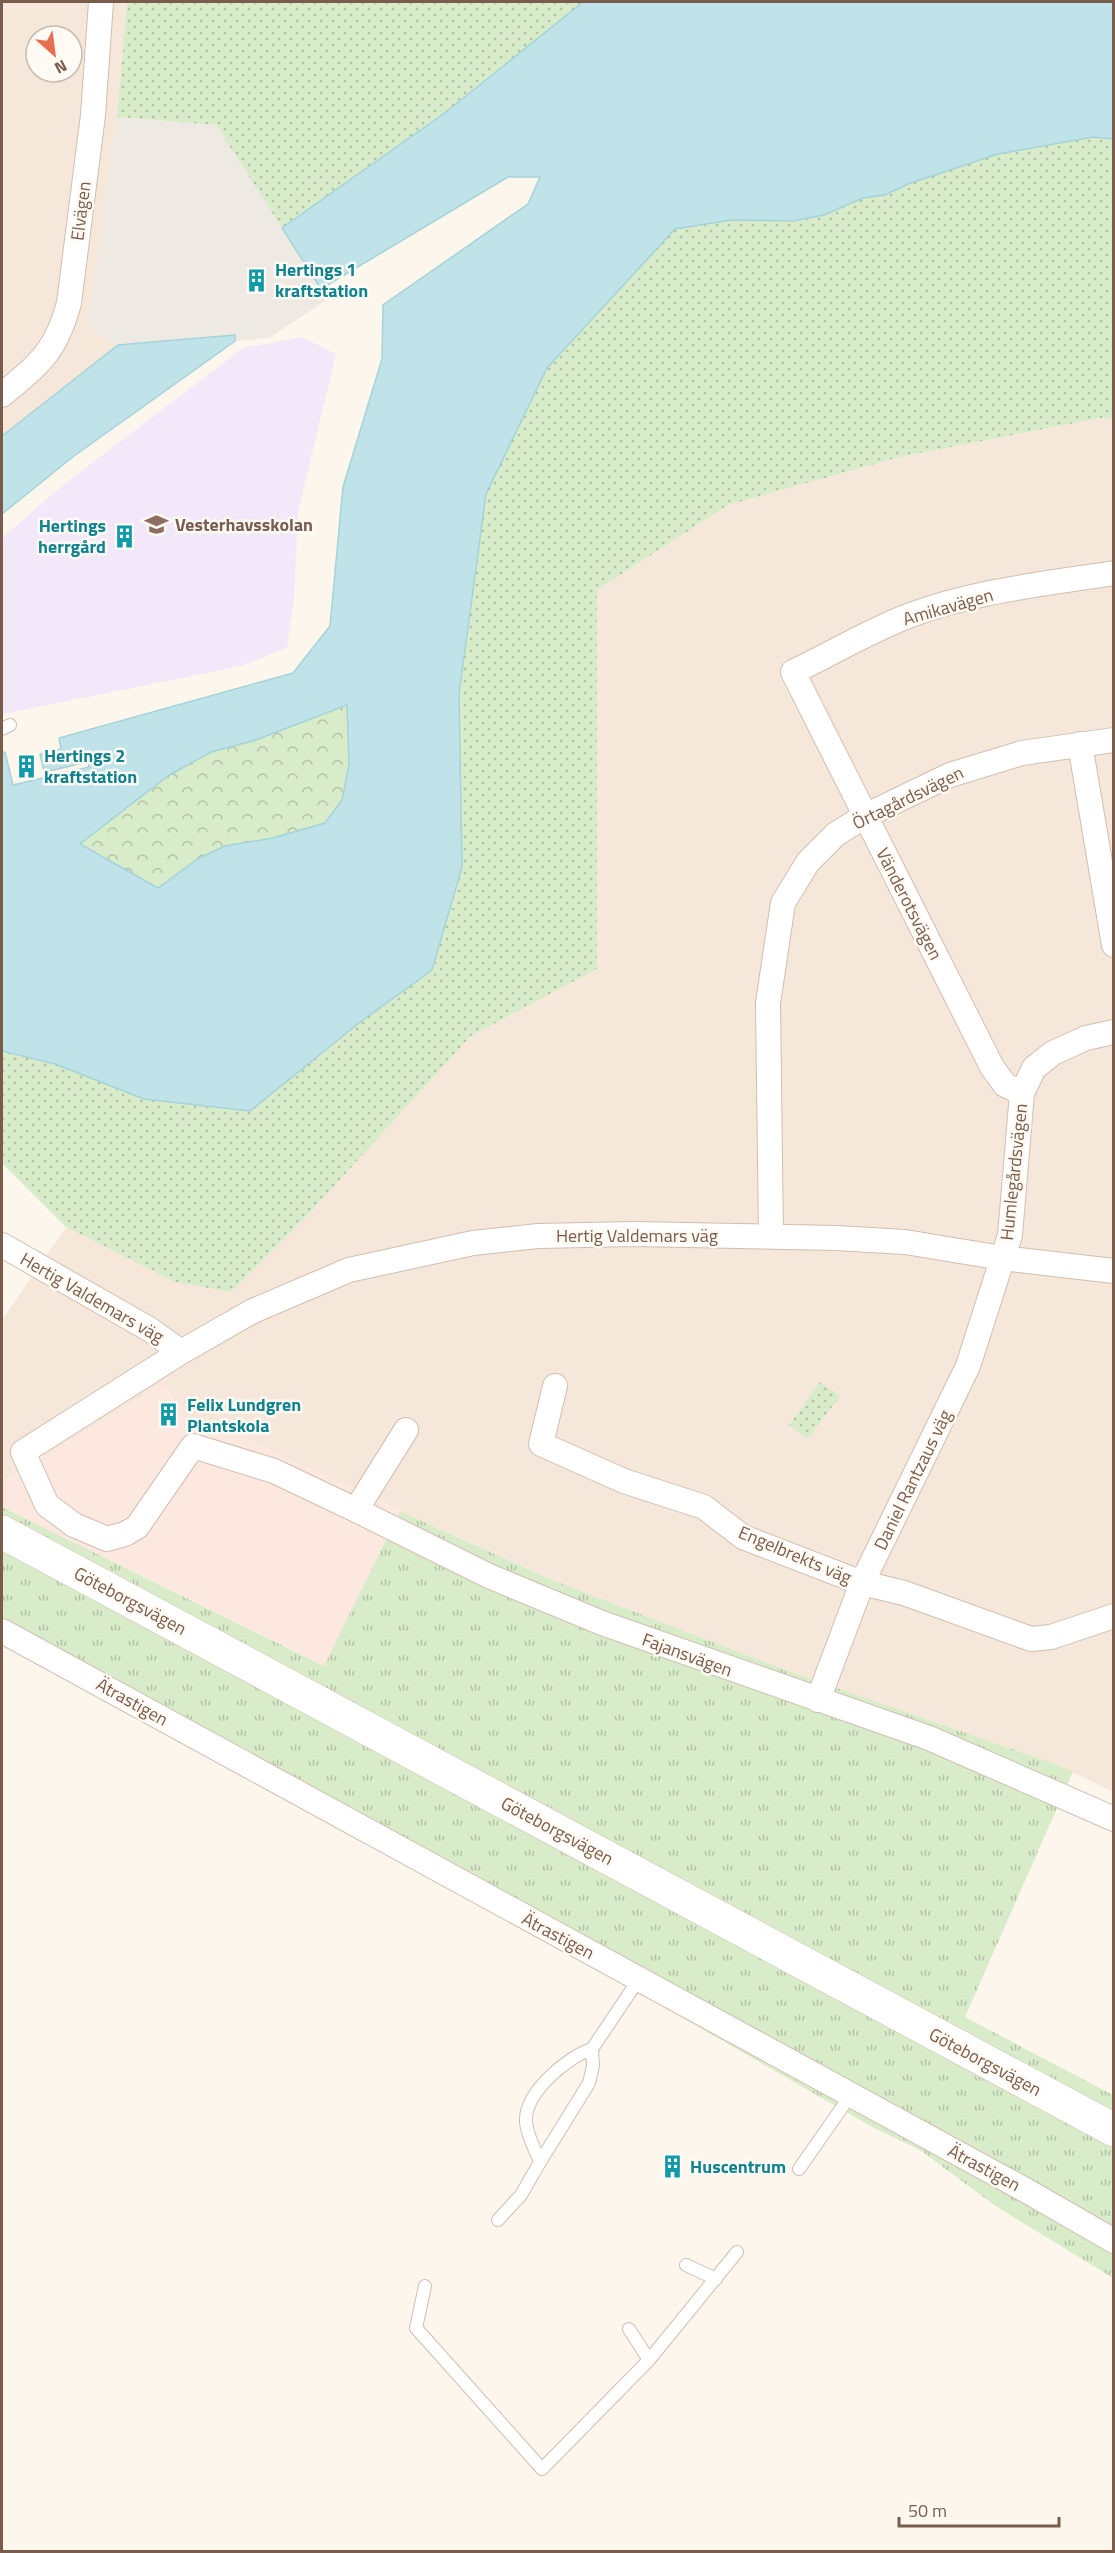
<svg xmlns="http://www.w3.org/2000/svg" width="1115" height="2553" font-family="'Titillium Web',sans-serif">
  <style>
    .residential { fill: #f5e8da; fill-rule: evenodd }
    .commercial { fill: #fde8e0 }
    .industrial { fill: #efe9e4 }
    .education { fill: #f3e8fa }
    .grass { fill: url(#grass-tufts) }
    .forest { fill: url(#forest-crowns) }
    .park { fill: url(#park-dots) }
    .water { fill: #bfe3e8; stroke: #a5d3da; stroke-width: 1.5; fill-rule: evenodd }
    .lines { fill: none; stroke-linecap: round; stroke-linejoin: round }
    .service-casing { stroke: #d1beb0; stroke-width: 14 }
    .minor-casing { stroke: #d1beb0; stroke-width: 26 }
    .secondary-casing { stroke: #d6c0b0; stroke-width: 34 }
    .service { stroke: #fff; stroke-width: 12 }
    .minor { stroke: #fff; stroke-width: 24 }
    .secondary { stroke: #fff; stroke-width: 33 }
    .labels { text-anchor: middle; stroke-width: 5; stroke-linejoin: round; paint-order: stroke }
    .street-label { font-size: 18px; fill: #7a5c4d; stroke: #fffaf3 }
    .culture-label { font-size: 18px; font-weight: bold; fill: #0d838f; stroke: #fffaf3; text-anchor: start }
    .education-label { font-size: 18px; font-weight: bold; fill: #785e54; stroke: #fffaf3; text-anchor: start }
  </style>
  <defs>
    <pattern id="grass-tufts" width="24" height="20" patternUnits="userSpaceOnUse" patternTransform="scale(1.5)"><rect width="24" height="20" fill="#d8ecc9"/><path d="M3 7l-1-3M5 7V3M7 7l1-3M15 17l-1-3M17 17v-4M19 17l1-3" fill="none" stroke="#b4c2a5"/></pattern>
    <pattern id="forest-crowns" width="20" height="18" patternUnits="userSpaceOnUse" patternTransform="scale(1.5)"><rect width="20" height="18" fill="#d8ecc9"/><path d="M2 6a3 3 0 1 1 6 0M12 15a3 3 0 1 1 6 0" fill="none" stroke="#b4c2a5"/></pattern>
    <pattern id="park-dots" width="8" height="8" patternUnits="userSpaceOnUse" patternTransform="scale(1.5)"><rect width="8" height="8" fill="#d8ecc9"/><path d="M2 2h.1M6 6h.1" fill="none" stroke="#b4c2a5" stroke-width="1.8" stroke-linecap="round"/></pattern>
  </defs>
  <rect width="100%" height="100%" fill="#fdf6ec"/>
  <path class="residential" d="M2 2H127L117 117 89 328 118 345 2 436ZM36 36H72V72H36Z
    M1100 418 1113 419V1792L1058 1765 788 1671 552 1580 357 1491 196 1437 40 1457 2 1482V1320L66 1227 175 1282 231 1291 305 1218 471 1036 597 969V590L728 505 900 457Z"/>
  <path class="commercial" d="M164 1382 196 1436 222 1427 400 1510 325 1666 2 1507V1482Z"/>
  <path class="industrial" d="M117 117 216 125 328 299 269 338 235 341V335L118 345 89 328Z"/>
  <path class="education" d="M302 337 336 354 298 512 294 599 287 648 241 666 2 714V538L62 486 243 348Z"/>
  <path class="grass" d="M2 1507 324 1666 400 1511 552 1580 788 1671 1058 1765 1073 1772 965 2017 1113 2095V2278L994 2205 920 2150 872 2127 2 1624Z"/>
  <path class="forest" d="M347 705 349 764 342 800 325 823 273 838 225 846 199 858 158 888 80 844 168 776 211 751 253 741Z"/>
  <path class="park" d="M127 2H583L446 112 282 228 216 125 117 117Z
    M1093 137 1113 139V419L1100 418 900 457 728 505 597 590V969L471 1036 305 1218 231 1292 175 1282 66 1227 2 1163V1051L55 1064 359 1023 432 970 462 867 459 694 486 494 546 368 656 247 674 229 732 220 793 221 824 215 863 198 885 195 908 184 998 154Z
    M820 1382 840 1396 808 1439 789 1425Z"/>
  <path class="water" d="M583 2H1113V139L1093 137 998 154 908 184 885 195 863 198 824 215 793 221 732 220 675 229 547 368 486 494 459 694 462 867 432 970 359 1023 250 1111 144 1099 55 1064 2 1051V753L5 752 13 785 89 767 88 762 44 772 40 754 61 749 59 738 293 673 330 626 343 487 382 359 383 305 528 204 540 177H508L321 289 282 228 446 112ZM347 705 349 764 342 800 325 823 273 838 225 846 199 858 158 888 80 844 168 776 211 752 253 741Z
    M235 335V341L74 456 2 514V436L118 345Z"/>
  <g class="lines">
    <defs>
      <path id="service" d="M2 729 10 725
        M540 2162 589 2083 593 2066 592 2049 639 1979
        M799 2169 850 2096
        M498 2220 521 2195 540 2162C535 2149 527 2136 526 2122 524 2093 567 2057 592 2049
        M686 2265 716 2279
        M425 2286 416 2328 542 2469 649 2360 737 2252
        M629 2329 649 2360"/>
      <path id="minor" d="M2 395C39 364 56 352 69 303L93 115 101 2
        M1080 744 1114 945
        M1022 1093 1005 1085 992 1067 793 672C831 654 869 631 908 616 973 591 1045 584 1114 573
        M771 1236 768 1003 783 903 808 862 836 834 865 816 950 775 1022 753 1114 740
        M2 1245 149 1329 181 1352
        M555 1386 541 1444 624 1481 704 1507 743 1537 862 1583 904 1593 1031 1639 1051 1637 1114 1616
        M406 1430 356 1510 489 1576 602 1623 929 1738 1114 1819
        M356 1510 274 1471 193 1446 137 1527 125 1534 107 1539 74 1525 47 1505 23 1452 181 1352 253 1311 349 1270 473 1243 538 1236 635 1234 836 1238 905 1242 1002 1258 1114 1271
        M2 1631 1027 2191 1114 2241
        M818 1700 862 1583 968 1366 1010 1235 1022 1093 1034 1068 1053 1053 1086 1038 1114 1032"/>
      <path id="secondary" d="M2 1532 1114 2130"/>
    </defs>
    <use href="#service" class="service-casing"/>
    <use href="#minor" class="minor-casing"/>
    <use href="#secondary" class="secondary-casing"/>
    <use href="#service" class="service"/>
    <use href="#minor" class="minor"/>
    <use href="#secondary" class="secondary"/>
  </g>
  <defs>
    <symbol id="building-bare" viewBox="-9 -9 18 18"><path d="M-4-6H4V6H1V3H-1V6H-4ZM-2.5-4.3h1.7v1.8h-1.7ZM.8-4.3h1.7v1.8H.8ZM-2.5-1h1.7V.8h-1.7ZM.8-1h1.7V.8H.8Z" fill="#0f9aa8" stroke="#fffaf3" stroke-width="2.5" paint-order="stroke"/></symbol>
    <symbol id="school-bare" viewBox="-9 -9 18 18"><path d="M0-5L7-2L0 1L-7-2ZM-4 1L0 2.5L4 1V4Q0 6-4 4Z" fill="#8d6e63" stroke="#fffaf3" stroke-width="2.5" paint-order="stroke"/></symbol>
  </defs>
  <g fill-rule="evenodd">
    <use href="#building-bare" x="240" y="264" width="33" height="33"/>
    <use href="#school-bare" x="140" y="508" width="33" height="33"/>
    <use href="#building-bare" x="108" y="520" width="33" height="33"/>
    <use href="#building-bare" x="10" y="750" width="33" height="33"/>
    <use href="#building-bare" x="152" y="1398" width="33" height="33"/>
    <use href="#building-bare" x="656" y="2150" width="33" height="33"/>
  </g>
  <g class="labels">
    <g class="street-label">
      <text transform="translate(81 211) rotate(-83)" y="6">Elvägen</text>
      <text transform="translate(948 607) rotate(-16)" y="6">Amikavägen</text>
      <text transform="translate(908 798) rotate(-26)" y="6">Örtagårdsvägen</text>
      <text transform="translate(909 904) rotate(63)" y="6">Vänderotsvägen</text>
      <text transform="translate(1014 1172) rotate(-84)" y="6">Humlegårdsvägen</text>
      <text x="637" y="1242">Hertig Valdemars väg</text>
      <text transform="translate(92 1298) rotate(30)" y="6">Hertig Valdemars väg</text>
      <text transform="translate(913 1480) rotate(-64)" y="6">Daniel Rantzaus väg</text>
      <text transform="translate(795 1555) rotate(23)" y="6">Engelbrekts väg</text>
      <text transform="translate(130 1601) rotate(28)" y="6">Göteborgsvägen</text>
      <text transform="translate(687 1655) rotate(20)" y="6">Fajansvägen</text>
      <text transform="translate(132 1702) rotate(29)" y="6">Ätrastigen</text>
      <text transform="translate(557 1831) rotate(28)" y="6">Göteborgsvägen</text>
      <text transform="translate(558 1936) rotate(28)" y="6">Ätrastigen</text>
      <text transform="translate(985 2062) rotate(28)" y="6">Göteborgsvägen</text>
      <text transform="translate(984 2168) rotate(28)" y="6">Ätrastigen</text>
    </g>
    <g class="culture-label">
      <text x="275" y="276">Hertings 1<tspan x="275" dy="21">kraftstation</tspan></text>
      <text x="106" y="532" text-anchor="end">Hertings<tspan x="106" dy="21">herrgård</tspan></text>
      <text x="44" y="762">Hertings 2<tspan x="44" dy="21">kraftstation</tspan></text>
      <text x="187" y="1411">Felix Lundgren<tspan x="187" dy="21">Plantskola</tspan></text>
      <text x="690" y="2173">Huscentrum</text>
    </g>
    <g class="education-label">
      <text x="175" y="531">Vesterhavsskolan</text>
    </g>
  </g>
  <rect width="1115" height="2553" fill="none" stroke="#7a5c4d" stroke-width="6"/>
  <g transform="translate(54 54) rotate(152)"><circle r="28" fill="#fffaf3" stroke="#cabbb1" stroke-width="1.5"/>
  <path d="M0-4.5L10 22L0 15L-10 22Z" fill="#e76f51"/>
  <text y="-9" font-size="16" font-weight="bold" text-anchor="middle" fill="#7a5c4d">N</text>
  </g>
  <path d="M899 2517v9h160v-9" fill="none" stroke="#7a5c4d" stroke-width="3"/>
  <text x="908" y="2517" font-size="18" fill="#7a5c4d" stroke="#fffaf3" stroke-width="4.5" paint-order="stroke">50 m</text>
</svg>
